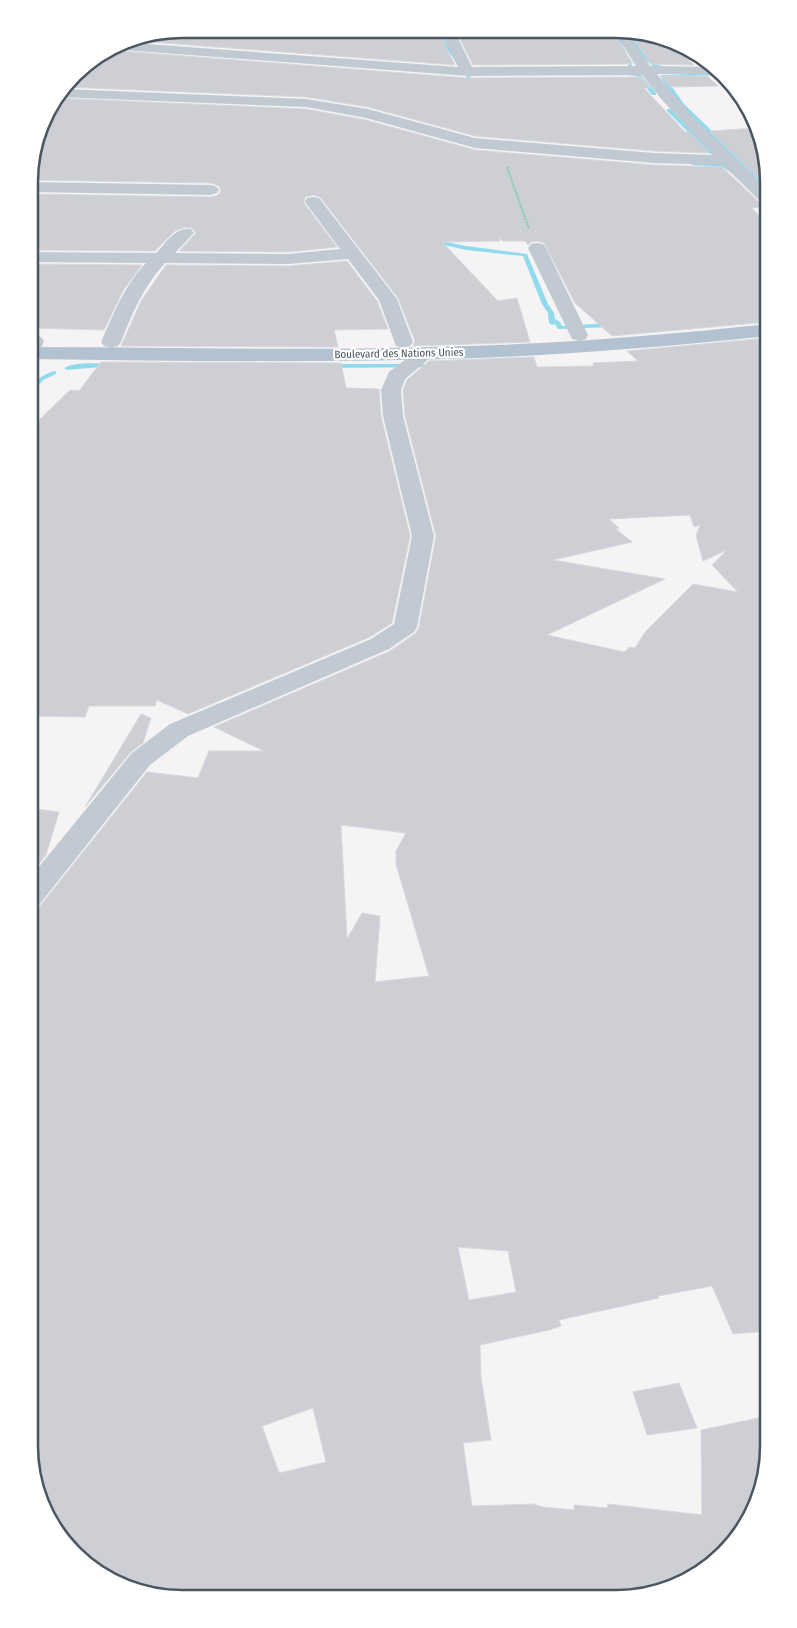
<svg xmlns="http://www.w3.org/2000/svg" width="797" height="1628" font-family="'Fira Sans Condensed',sans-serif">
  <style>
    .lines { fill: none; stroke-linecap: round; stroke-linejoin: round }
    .stream { fill: #90daee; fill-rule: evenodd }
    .building { fill: #cdcfd5; stroke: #d7d9de; fill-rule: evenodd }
    .path { stroke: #7ad0a6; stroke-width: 2; stroke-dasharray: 2 1; stroke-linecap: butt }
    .minor { fill: #c1cad2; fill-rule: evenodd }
    .major { fill: #b3c2d1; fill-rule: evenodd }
    .labels { text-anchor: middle; stroke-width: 4.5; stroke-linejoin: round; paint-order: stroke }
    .far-street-label { font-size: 11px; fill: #4a5661; stroke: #fff }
    .rim { fill: none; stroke: #4a5661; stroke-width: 2.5 }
  </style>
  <rect width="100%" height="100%" fill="#f5f3f3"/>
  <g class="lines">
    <path class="stream" d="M438 30H442L445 41 475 83 474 90 470 89 471 83 441 41Z
      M612 31H616L635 72 624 70 630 69Z
      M628 32H632C641 47 648 62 666 68V70C646 69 637 47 628 32Z
      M626 73 640 74 656 93V95H652L637 76 626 75Z
      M720 73 722 75 665 77 684 104 768 185V189H766L680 106 660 76 662 75Z
      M667 109H671L714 152V154H710L667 111Z
      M694 162 723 164 735 171 732 173 722 167 692 165 691 164Z
      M433 239 466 246 527 254 548 304 554 313 555 319 560 322 562 326 611 323 614 325 611 327 558 329 555 324 552 325 549 323 548 313 542 304 523 256 466 250 431 242 430 241Z
      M109 363 112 365 111 366 67 370 64 368C76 361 95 364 109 363Z
      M434 364 437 366 436 367 330 368 327 366 330 364Z
      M54 371 56 372V374L43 380 34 391H30C33 380 43 375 54 371Z"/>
  </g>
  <path class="building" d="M182 29 416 30 428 39 441 37 455 65 123 40Z
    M489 31H612L633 64 473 65 458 35Z
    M629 32H645L673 46 694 65 651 64Z
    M108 50 468 78 641 77 650 88H644L685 132H689L709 153 654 151 475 136 368 107 306 97 65 87 81 67Z
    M661 76H707L718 86 671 87Z
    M57 98 306 109 366 120 475 150 654 165 722 167 761 204 768 206 752 208 768 226V322L612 336 575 303 544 243 537 241 531 242 528 245 525 241H503L499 238 500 241 442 242 498 301 517 298 530 342 413 346 415 341 398 298 320 197 313 195 305 197 304 203 337 247 288 252 179 251 196 233 192 228 186 227 175 231 155 251 30 250V194L211 197 218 195 221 191 219 186 211 183 30 180V162L45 114Z
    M757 128 760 133 768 188 710 131Z
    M347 261 377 301 388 329 334 330 338 347 121 346 141 301 166 265 288 266Z
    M30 264 142 265 124 289 104 330 30 328Z
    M768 338V1331L733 1334 712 1286 658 1296 659 1298 559 1320 561 1326 549 1330 480 1345 481 1377 491 1440 463 1443 472 1506 534 1504 543 1507 574 1510V1505L607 1508 608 1504 702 1515 701 1430 768 1416V1456L757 1504 736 1540 700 1573 664 1591 615 1599 162 1598 114 1584 81 1561 37 1495 29 1446V909L40 906 147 772 198 778 209 751H264L214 727 390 651 416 633 419 627 436 536 405 416 403 390 407 380 429 361 534 357 537 367 594 366 593 363 638 361 627 351ZM690 515 694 527 700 525 696 536 703 561 727 550 712 565 738 592 693 584 646 631 635 648 630 647 624 652 547 635 665 579 553 560 632 542 616 529 619 528 609 519ZM341 825 406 833 396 851V864L429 976 375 982 380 916 362 913 347 939ZM458 1247 508 1251 516 1292 469 1300ZM313 1408 326 1462 279 1473 262 1426Z
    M101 362 341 363 346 388 379 389 381 416 410 536 392 623 370 637 188 714 157 700 155 706H89L85 717 29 716 30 432 33 426 70 390 79 391Z
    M141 714 151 718 143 743 131 752 85 807Z
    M29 808 59 812 46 855 29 876Z
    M679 1383 697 1428 647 1435 633 1392Z"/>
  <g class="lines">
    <path class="path" d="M507 167 529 229"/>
    <path class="minor" d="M440 30H454L472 67 636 66 614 31 627 32 650 66 716 67 721 74H657L693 117 768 190V204L762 203 723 165 654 163 475 148 366 118 306 107 58 97 64 89 306 99 368 109 475 138 654 153 713 155 663 101 642 75 468 76 110 49 120 42 458 67Z
      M30 182 211 185 217 187 219 190 217 193 211 195 30 192Z
      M313 197 319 198 397 299 413 342 410 346 403 348 396 346 379 300 348 259 288 264 165 263C144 286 132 313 121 342L118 346 111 348 104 346 101 342C113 315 125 284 146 263L30 262V252L156 253C166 243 176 226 191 229L194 233 175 253 288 254 340 249 305 202 307 198Z
      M537 243 543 244 546 248 588 335 586 339 579 341 572 339 570 335 528 248 531 244Z
      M34 335 41 337 44 341 37 359 30 361V336Z
      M426 347 433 349 436 353 405 379 401 390 403 416 434 536 417 627 414 632 389 649 188 736 150 765 39 905 29 907V879L132 753 170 724 371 639 394 624 412 536 383 416 381 390 389 372 419 349Z"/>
    <path class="major" d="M768 324V336C672 346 575 354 479 358 329 363 179 361 30 359V347C163 347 296 351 430 347 543 345 655 336 768 324Z"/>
  </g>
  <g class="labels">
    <g class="far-street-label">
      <text transform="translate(399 353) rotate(-1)" y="4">Boulevard des Nations Unies</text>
    </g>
  </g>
  <path d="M0 0H797V1628H0ZM182 38H616A144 144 0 0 1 760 182V1446A144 144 0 0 1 616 1590H182A144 144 0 0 1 38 1446V182A144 144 0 0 1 182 38Z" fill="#fff" fill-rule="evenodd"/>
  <path class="rim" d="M182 38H616A144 144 0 0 1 760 182V1446A144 144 0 0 1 616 1590H182A144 144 0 0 1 38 1446V182A144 144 0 0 1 182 38Z"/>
</svg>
